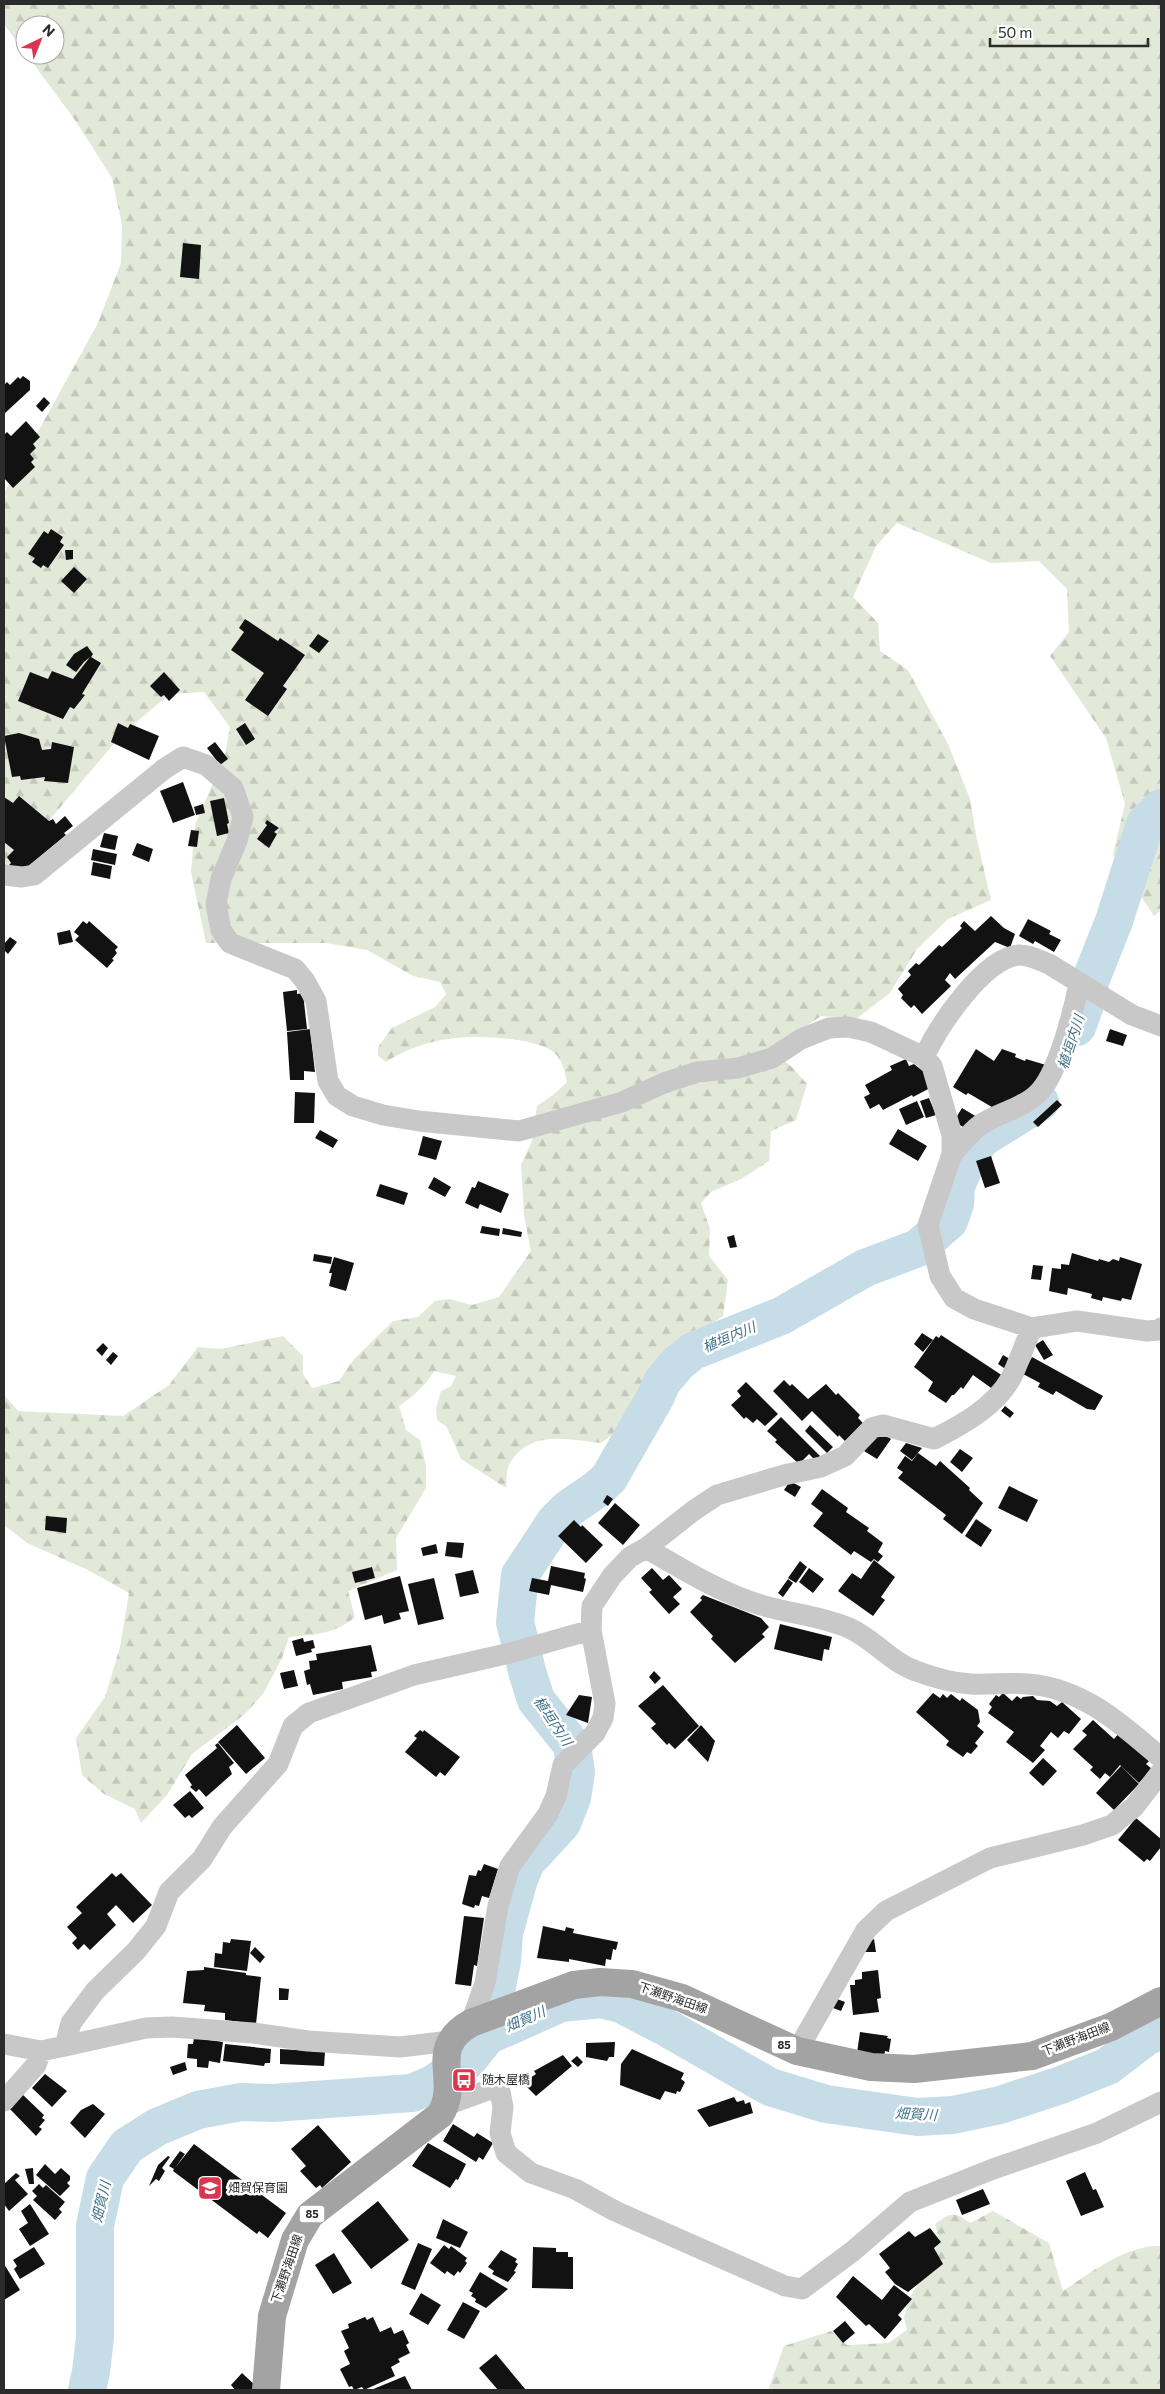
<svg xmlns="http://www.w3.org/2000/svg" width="1165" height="2394" font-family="Commissioner,'Noto Sans JP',sans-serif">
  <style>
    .forest { fill: url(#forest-firs) }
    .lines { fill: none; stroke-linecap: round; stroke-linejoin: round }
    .river { stroke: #c6dde8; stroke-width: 38 }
    .building { fill: #121212 }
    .minor { stroke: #c8c8c8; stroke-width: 21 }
    .primary { stroke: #a3a3a3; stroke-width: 28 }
    .labels { text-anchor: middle; stroke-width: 5; stroke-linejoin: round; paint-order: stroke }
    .shield { fill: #fff; stroke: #6b6b6b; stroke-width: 1 }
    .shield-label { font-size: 11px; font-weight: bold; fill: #2b2b2b }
    .street-label { font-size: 12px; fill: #2b2b2b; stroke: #fff }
    .poi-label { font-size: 12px; fill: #2b2b2b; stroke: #fff; text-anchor: start }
    .water-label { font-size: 14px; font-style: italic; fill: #3f7188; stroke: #fff }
  </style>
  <defs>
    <pattern id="forest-firs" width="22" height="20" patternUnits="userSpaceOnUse" patternTransform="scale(1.25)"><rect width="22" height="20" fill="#e3e9d9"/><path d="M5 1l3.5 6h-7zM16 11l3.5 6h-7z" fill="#c3c8ba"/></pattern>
  </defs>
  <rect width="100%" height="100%" fill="#fff"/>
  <path class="forest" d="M4 4H1161V910L1154 916 1113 854 1125 804 1106 738 1050 656 1069 632 1067 589 1039 561 991 563 897 523 876 546 853 597 878 623 880 651 908 670 948 744 970 799 977 840 991 900 948 919 917 949 890 993 856 1019 821 1016 771 1050 792 1067 807 1084 796 1120 771 1131 769 1161 741 1179 711 1192 701 1203 710 1229 709 1256 728 1280 723 1316 691 1339 668 1348 654 1365 620 1429 601 1443C568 1439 528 1429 509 1465 506 1471 507 1481 506 1488L461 1459 447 1427 437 1420 436 1408 441 1391 451 1386 456 1376 434 1371C424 1387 414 1396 399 1406L406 1430 420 1440 426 1466V1488L396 1538 397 1570 348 1591 355 1617C335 1634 314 1635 289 1637L282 1658 263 1694 245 1714 192 1754 167 1795 141 1823 135 1809 104 1794 82 1775 76 1738 105 1697 120 1647 129 1593 88 1570 27 1543 4 1525V1395L18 1411 123 1416 169 1385 198 1347 221 1349 283 1336 303 1356V1374L312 1388 339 1381 354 1359 393 1321 418 1317 435 1301 449 1299 472 1305 499 1297 531 1251 524 1216 521 1165 532 1141 537 1106 553 1095 567 1082C565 1075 564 1066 560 1060 554 1047 536 1044 524 1041 477 1033 426 1035 386 1062L378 1056V1047L392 1028 435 1007 446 994 440 982 413 976 367 950 326 943H206L191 872 195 825 225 755 230 727 204 692 170 694 122 734 14 862 4 866V493L97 325 121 263 122 225 112 178 75 120 27 55H55V25H25V53L5 25Z
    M993 2211 1049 2243 1063 2291C1090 2273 1127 2244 1161 2246V2390H768L784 2346 831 2331 847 2345 888 2343 907 2330 904 2318 909 2299 928 2266 939 2240 935 2224C951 2212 955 2211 970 2223Z"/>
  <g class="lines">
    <path class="river" d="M1077 1027 1085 1005 1091 979 1114 921 1145 824 1161 808
      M487 2036 502 1961 504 1933 519 1879 526 1862 562 1823 572 1798 576 1773 572 1745 536 1700 527 1671 515 1622 520 1575 555 1522 568 1509 597 1489 609 1478 656 1396 662 1382 678 1363 693 1351 781 1316 865 1268 918 1248 949 1221 955 1204 956 1186 968 1158 981 1139 1040 1102
      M87 2390 91 2372 95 2337V2226L105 2178 127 2146 157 2127 198 2110 241 2102 273 2103 412 2093 433 2084 468 2060 487 2036 561 2003 601 1999 621 2004 667 2028 770 2087 826 2104 917 2117 953 2115 1000 2105 1061 2085 1108 2066 1146 2037 1161 2030"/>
  </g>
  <path class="building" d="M183 243 201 245 199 279 180 277Z
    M23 376 30 381V390L4 414V385L7 382 10 385 18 377 20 379Z
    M44 397 50 403 42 412 36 406Z
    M26 421 40 437 33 444 36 448 30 454 34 459 31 462 35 467 13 488 4 478V435L7 432 11 436Z
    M51 529 63 537 60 542 64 545 48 568 43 565 41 568 32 562 35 558 28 554 44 531 48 534Z
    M65 550H73V559L66 560Z
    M74 567 87 579 74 593 61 581Z
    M245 619 278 641 280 638 305 655 283 686 287 689 268 716 245 700 264 673 231 650 244 632 239 628Z
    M318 634 329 641 319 653 309 646Z
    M87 646 93 654 91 657 101 663 82 694 85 695 74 709 70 707 63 719 18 701 30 672 48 679 52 671 73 679 90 657 84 662 76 672 66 665 74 654Z
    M164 672 180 690 169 701 164 695 161 697 150 686Z
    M118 723 128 728 130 724 159 736 149 760 111 742Z
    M245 723 255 739 246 745 236 729Z
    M19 733 39 739 42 750 51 749 52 742 74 747 68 783 44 781 45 777 21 780 20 776 12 777 4 736Z
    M215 742 228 759 220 765 207 748Z
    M183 782 195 815 173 823 160 791Z
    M19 796 49 821 53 819 56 824 65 816 73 826 64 833 66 835 20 873 7 867 11 863 7 857 14 850 4 842V797L13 803Z
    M224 798 229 823 227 824 229 833 217 836 210 801Z
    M203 804 205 813 196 815 194 807Z
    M267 820 279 828 274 832 277 834 269 848 257 839 267 825 265 823Z
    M191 830 199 831 197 847 188 846Z
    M104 833 118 836 115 850 100 847Z
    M137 843 153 849 149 862 132 855Z
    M93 849 117 854 115 865 91 860Z
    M93 862 112 866 110 879 91 875Z
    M991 916 1004 928 1015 934 1010 948 995 942 955 979 950 973 945 980 951 986 922 1014 914 1005 911 1008 901 998 903 995 898 989 911 975 908 971 916 963 919 965 939 945 942 947 962 928 960 926 964 921 975 931Z
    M1028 919 1051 931 1049 934 1061 940 1054 952 1035 941 1033 944 1019 936Z
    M83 921 87 924 89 921 118 947 115 950 117 953 112 959 114 960 107 968 75 940 79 936 74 932Z
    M70 930 73 942 59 945 57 933Z
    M10 937 17 942 8 954 4 950V944Z
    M297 990V994L303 993 307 1029 287 1031 283 992Z
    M310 1029 315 1072 304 1071V1080H290L287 1032Z
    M1110 1029 1127 1035 1123 1046 1106 1041Z
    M976 1049 994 1061 1002 1049 1016 1054 1015 1057 1025 1061 1026 1059 1046 1065 1043 1081 997 1110 968 1093 966 1095 953 1087Z
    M906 1059 909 1066 914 1064 924 1072 932 1087 913 1097 912 1095 883 1110 879 1104 870 1109 864 1097 870 1094 865 1085 892 1070 890 1066Z
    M295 1092 315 1093 314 1123H294Z
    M929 1098 936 1115 926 1118 920 1101Z
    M1057 1100 1062 1105 1038 1127 1033 1122Z
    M917 1101 924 1117 906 1125 899 1109Z
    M962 1108 977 1117 969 1131 954 1121Z
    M898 1129 927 1146 918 1161 889 1144Z
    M320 1130 338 1140 333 1148 315 1138Z
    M423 1136 442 1141 436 1160 418 1155Z
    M991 1156 1000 1183 985 1188 976 1161Z
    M434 1177 451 1187 445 1197 428 1188Z
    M478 1181 509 1194 501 1213 480 1204 478 1209 465 1203 472 1187 475 1188Z
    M380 1184 408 1193 404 1205 376 1196Z
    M482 1226 500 1229 499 1236 480 1233Z
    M503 1228 522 1232 521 1237 502 1234Z
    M734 1235 737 1247 730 1248 727 1237Z
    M1072 1253 1098 1261 1099 1259 1109 1262 1113 1259 1119 1261 1120 1257 1142 1264 1131 1300 1122 1298 1121 1301 1103 1297 1102 1301 1091 1298 1092 1294 1068 1288 1067 1295 1049 1291 1052 1268 1061 1269V1264L1069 1265Z
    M314 1254 332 1257 331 1264 313 1261Z
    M334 1257 354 1263 346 1291 329 1286 332 1273H329Z
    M1033 1265 1043 1266 1041 1280 1031 1279Z
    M922 1333 933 1340 923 1352 914 1344Z
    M941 1335 1003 1376 994 1390 973 1375 963 1389 961 1387 954 1395H952L946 1403 928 1391 933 1382 914 1367 936 1336 939 1338Z
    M1043 1340 1053 1355 1044 1360 1035 1345Z
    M103 1343 108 1348 102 1356 96 1350Z
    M113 1352 118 1356 111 1365 106 1360Z
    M1003 1355 1015 1362 1010 1372 998 1364Z
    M1032 1357 1103 1396 1095 1410 1087 1409 1056 1391 1053 1395 1038 1387 1040 1383 1023 1374Z
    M784 1380 790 1386 792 1384 808 1399 826 1384 836 1395 838 1393 860 1415 858 1418 863 1423 845 1441 839 1435 838 1437 812 1411 802 1421 773 1391Z
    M746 1382 778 1414 765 1426 757 1419 753 1423 746 1417 744 1419 731 1405 741 1396 737 1391Z
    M1005 1406 1014 1413 1010 1418 1001 1411Z
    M781 1417 821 1457 816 1461 809 1454 799 1464 775 1442 777 1440 767 1431Z
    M810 1425 833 1447 827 1453 805 1431Z
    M885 1435 891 1439 877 1459 864 1451 873 1438Z
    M906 1443 922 1448 912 1460 900 1451Z
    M960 1449 973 1458 962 1472 950 1462Z
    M918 1453 936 1466 940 1461 970 1488 969 1490 983 1503 962 1534 943 1519 946 1515 898 1478 903 1472 897 1468 905 1456 912 1461Z
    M790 1481 801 1487 795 1497 784 1490Z
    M1009 1486 1038 1500 1027 1522 998 1508Z
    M822 1489 848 1508 846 1512 869 1528 867 1531 883 1543 878 1552 883 1556 878 1562 874 1559 871 1562 854 1551 851 1555 813 1526 823 1513 811 1504Z
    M607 1495 613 1499 608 1506 603 1502Z
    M615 1503 640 1525 623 1545 598 1523Z
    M46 1516 67 1518 66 1533 45 1530Z
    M976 1519 992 1530 981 1547 965 1536Z
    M574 1520 581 1527 582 1525 603 1545 586 1563 558 1536Z
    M447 1542 464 1543 462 1558 445 1556Z
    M436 1544 438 1553 423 1556 421 1548Z
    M874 1560 895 1577 881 1597 885 1600 873 1616 838 1591 852 1573 861 1579Z
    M800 1561 807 1567 796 1583 788 1578Z
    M551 1566 585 1573 584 1578 586 1579 583 1592 551 1585 549 1595 529 1591 532 1578 548 1581Z
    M372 1567 375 1578 355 1583 352 1572Z
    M652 1568 663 1580 669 1575 682 1589 673 1597 680 1604 669 1614 649 1592 652 1590 641 1578Z
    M809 1568 824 1579 813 1593 799 1582Z
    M473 1570 479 1593 460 1597 455 1574Z
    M400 1576 409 1611 399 1613 401 1619 384 1624 382 1615 365 1620 357 1588Z
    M434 1578 444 1619 418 1625 408 1584Z
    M788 1579 793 1583 783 1597 778 1593Z
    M703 1595 761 1618 769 1627 762 1634 765 1637 735 1663 711 1639 713 1636 690 1612 702 1600 700 1598Z
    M780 1624 832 1637 829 1650 824 1649 822 1661 774 1649Z
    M303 1638 304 1642 313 1640 315 1648 311 1649 312 1652 296 1656 292 1641Z
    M371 1645 377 1671 371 1672 372 1677 342 1682 343 1689 313 1695 310 1684 307 1685 304 1671 310 1669 309 1661 317 1660 316 1654Z
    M294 1670 298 1686 284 1689 280 1673Z
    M654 1671 661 1678 655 1684 649 1677Z
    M663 1685 699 1726 675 1749 669 1743 667 1745 651 1728 656 1724 638 1706Z
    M933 1693 940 1698 943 1694 947 1698 951 1694 960 1701 962 1698 978 1710 980 1722 977 1726 984 1732 975 1743 978 1746 971 1754 967 1752 963 1757 946 1745 949 1741 916 1712Z
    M1003 1693 1012 1701 1017 1696 1021 1699 1023 1697 1033 1696 1037 1700 1050 1701 1057 1706 1062 1702 1081 1719 1069 1734 1064 1731 1058 1738 1051 1732 1040 1746 1045 1750 1033 1763 1006 1742 1014 1732 988 1713 992 1707 989 1704 996 1695 999 1697Z
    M579 1695 592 1697 588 1723 566 1715Z
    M1093 1720 1114 1739 1119 1733 1149 1761 1146 1764 1152 1769 1139 1783 1120 1765 1110 1777 1105 1773 1100 1779 1090 1770 1093 1767 1073 1749 1087 1735 1082 1731Z
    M237 1725 265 1758 246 1774 218 1742Z
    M701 1725 715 1741 708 1762 687 1740Z
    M420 1730 423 1732 424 1730 460 1757 445 1776 440 1772 436 1777 405 1752 417 1738 414 1736Z
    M218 1743 234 1763 229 1767 232 1774 206 1797 199 1789 196 1792 190 1787 192 1785 185 1775 217 1748 215 1745Z
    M1043 1758 1057 1771 1043 1786 1029 1773Z
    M1121 1766 1139 1784 1114 1810 1096 1793Z
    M190 1791 204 1808 192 1818 189 1815 185 1818 173 1805Z
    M1136 1818 1161 1839V1847L1150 1861 1147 1859 1144 1862 1118 1840Z
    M484 1864 498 1869 489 1898 482 1896 479 1906 475 1905 474 1908 462 1904 469 1875 476 1876 478 1870 481 1871Z
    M112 1873 116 1877 121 1873 152 1905 133 1923 116 1905 107 1914 116 1925 90 1950 84 1944 78 1950 72 1943 77 1938 67 1927 82 1913 76 1907Z
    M464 1916 484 1918 477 1966 474 1965 471 1986 455 1984Z
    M543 1926 565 1931 566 1927 574 1929 573 1933 618 1942 616 1950 613 1949 611 1960 606 1959 605 1966 569 1959V1962L537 1958Z
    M231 1939 251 1941 247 1971 214 1967 215 1953 222 1954 223 1942 230 1943Z
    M874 1939 876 1952H861L863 1944Z
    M255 1947 265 1957 260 1963 250 1953Z
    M204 1967 246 1973V1975L261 1977 256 2024 225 2020V2013L204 2011 205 2005 183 2003 187 1971 204 1970Z
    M878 1970 881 1998 877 1999 879 2012 853 2015 850 1985H855V1980L862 1979V1972Z
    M279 1988 289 1989 288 2000H279Z
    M837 1999 845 2002 841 2011 833 2008Z
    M860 2032 888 2036 887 2038 891 2039 889 2052 885 2051 884 2057 857 2053Z
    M194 2038 223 2042 220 2063 209 2061 208 2068 197 2067V2059L187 2058 188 2044H193Z
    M615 2042 614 2057H609L607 2061 586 2057V2043Z
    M225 2044 271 2049 270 2063H265L264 2066 223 2061Z
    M280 2049 325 2052 324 2066 280 2064Z
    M632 2049 684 2073 681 2079 685 2082 680 2092 677 2091 676 2094 665 2091 660 2100 620 2085 621 2064Z
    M563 2055 572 2066 536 2096 526 2086 529 2083 527 2080 536 2074 534 2071Z
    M577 2056 583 2062 578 2067 571 2061Z
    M185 2062 187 2070 173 2075 170 2067Z
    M45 2074 67 2091 52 2107 32 2088Z
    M22 2094 44 2115 42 2118 45 2120 39 2127 42 2129 36 2136 9 2108Z
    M734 2097 737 2102 744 2100 745 2104 750 2102 753 2113 709 2127 697 2110Z
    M93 2104 105 2114 85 2138 70 2123 81 2110Z
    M453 2124 474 2137 477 2133 493 2143 483 2160 479 2157 476 2162 443 2141Z
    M318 2125 351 2162 322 2188 320 2185 316 2188 300 2171 306 2166 291 2149Z
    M428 2143 466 2164 458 2180 456 2179 450 2188 412 2166Z
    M194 2144 286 2213 268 2238 259 2231 257 2234 173 2171 174 2169 169 2166 180 2151 185 2154 175 2168Z
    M168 2156 170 2157 162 2168 165 2171 159 2181 156 2179 149 2186 158 2165Z
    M45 2164 55 2174 61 2168 70 2176V2180L67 2183 70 2186 60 2196 36 2175Z
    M33 2168 34 2184H29L25 2169Z
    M1085 2172 1093 2190 1096 2189 1104 2207 1081 2216 1066 2181Z
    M16 2173 20 2176 15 2180 28 2194 9 2211 4 2204V2184Z
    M39 2184 43 2188 46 2185 65 2202 59 2209 62 2212 55 2220 33 2200 37 2196 32 2191Z
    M983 2189 990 2204 962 2215 956 2200Z
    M378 2201 409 2240 371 2269 341 2231Z
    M30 2204 49 2234 30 2246 19 2229 28 2223 21 2211Z
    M443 2219 468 2232 460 2248 436 2238Z
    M930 2228 941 2242 934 2248 943 2264 908 2292 895 2284 885 2272 890 2268 879 2254 909 2231 915 2237Z
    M418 2243 432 2249 415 2290 401 2284Z
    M444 2245 449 2249 451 2246 467 2258 465 2261 467 2263 460 2273 458 2271 454 2276 447 2271 445 2274 430 2263Z
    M34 2247 45 2264 20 2279 14 2269 17 2266 13 2260Z
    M533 2247 556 2248V2252H568V2257H573V2289L532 2288Z
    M501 2250 517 2259 515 2262 518 2264 514 2271 516 2272 508 2282 492 2274 494 2271 488 2267Z
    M334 2253 352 2283 333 2294 315 2265Z
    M4 2264 20 2290 4 2300Z
    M480 2272 508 2289 486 2308 475 2302 476 2299 471 2296 473 2293 469 2291Z
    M853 2276 882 2300 894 2285 912 2299 898 2315 902 2319 885 2339 869 2324 866 2326 836 2297Z
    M421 2293 441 2305 428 2325 409 2314Z
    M463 2302 480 2311 464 2339 447 2330Z
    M365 2317 367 2320 373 2317 380 2332 391 2327 394 2334 403 2330 409 2343 406 2345 410 2353 398 2359 400 2362 391 2367 395 2376 364 2390 362 2387 354 2390 352 2386 349 2387 340 2369 350 2364 344 2351 349 2348 341 2331 349 2328 348 2324Z
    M845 2321 855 2333 843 2343 833 2331Z
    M496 2354 526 2390H498L479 2368Z
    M242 2373 256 2386 252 2390H235L231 2385Z
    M405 2376 412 2390H371Z"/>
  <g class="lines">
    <path class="minor" d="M4 875 22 877 34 875 164 769 183 757 206 765 233 788 243 817 237 841 221 879 216 904 221 930 230 943 295 969 305 981 316 1001 328 1081 337 1096 353 1106 383 1115 419 1121 519 1131 622 1102 664 1083 697 1072 738 1068 772 1058 801 1039 829 1028 848 1027 871 1032 924 1057C938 1027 983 958 1019 955 1030 955 1039 960 1049 964L1132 1015 1161 1026
      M924 1057 932 1066 952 1135V1154L928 1225 940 1276 954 1298 974 1309 1032 1328
      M952 1154C962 1144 973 1128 985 1122 1002 1112 1028 1106 1041 1090 1059 1069 1074 1010 1079 983
      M646 1548C682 1569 721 1593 761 1605 791 1614 821 1616 849 1628 874 1639 890 1662 916 1671 932 1677 953 1683 971 1684 990 1685 1009 1682 1028 1684 1082 1688 1122 1724 1161 1758
      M471 2023 485 1983 498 1906 510 1866 548 1814 556 1796 563 1765 595 1733 603 1718 605 1704 591 1630 592 1606 612 1576 630 1557 646 1548 693 1511 717 1495 784 1475 821 1467 845 1456 872 1428 883 1425 934 1439C962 1425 996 1406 1011 1378 1019 1362 1024 1345 1032 1328L1077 1321 1147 1331 1159 1330 1161 1328
      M4 2044 41 2051 65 2046 71 2023 95 1991 136 1951 156 1926 169 1892 202 1859 222 1827 278 1764 293 1726 309 1713 414 1675 510 1653 591 1630
      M65 2046 146 2028 172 2027 253 2033 308 2041 400 2047 450 2041
      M797 2051 866 1930 886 1911 990 1858 1083 1835 1112 1825 1134 1807 1161 1772
      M4 2101 36 2065 41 2051
      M447 2105 499 2086 503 2107 500 2133 506 2153 531 2173 575 2189 615 2211 785 2286 802 2289 853 2251 910 2202 993 2169 1097 2133 1161 2102"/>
    <path class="primary" d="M266 2390 272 2316 295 2240 310 2215 440 2115C462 2080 425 2049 471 2023L574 1985 600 1982 632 1984 682 1998 797 2051 871 2067 914 2069 1032 2056 1111 2027 1161 2001"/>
  </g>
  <defs>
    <symbol id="bus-square" viewBox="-11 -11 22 22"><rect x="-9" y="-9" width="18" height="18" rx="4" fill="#da364f" stroke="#fff"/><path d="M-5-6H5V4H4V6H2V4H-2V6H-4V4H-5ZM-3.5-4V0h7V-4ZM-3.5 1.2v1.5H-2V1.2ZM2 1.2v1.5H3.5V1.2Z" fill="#fff"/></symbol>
    <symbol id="school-square" viewBox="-11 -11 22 22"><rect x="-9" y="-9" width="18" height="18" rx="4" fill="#da364f" stroke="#fff"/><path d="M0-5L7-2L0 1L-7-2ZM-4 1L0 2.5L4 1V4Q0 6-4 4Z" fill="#fff"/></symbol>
  </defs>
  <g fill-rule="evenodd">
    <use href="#bus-square" x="450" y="2066" width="28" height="28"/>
    <use href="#school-square" x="196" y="2174" width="28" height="28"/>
  </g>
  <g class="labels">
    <g class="shield">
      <rect x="771.5" y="2036.5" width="25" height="17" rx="4"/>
      <rect x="299.5" y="2205.5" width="25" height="17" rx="4"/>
    </g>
    <g class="shield-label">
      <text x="784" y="2049">85</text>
      <text x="312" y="2218">85</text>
    </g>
    <g class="street-label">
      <text transform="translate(673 1998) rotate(19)" y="4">下瀬野海田線</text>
      <text transform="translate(1076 2039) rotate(-21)" y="4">下瀬野海田線</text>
      <text transform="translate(287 2269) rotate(-71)" y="4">下瀬野海田線</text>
    </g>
    <g class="poi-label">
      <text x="482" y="2084">随木屋橋</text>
      <text x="228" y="2192">畑賀保育園</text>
    </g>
    <g class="water-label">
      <text transform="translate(1071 1042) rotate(-72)" y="5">植垣内川</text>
      <text transform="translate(729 1337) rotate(-23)" y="5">植垣内川</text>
      <text transform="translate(553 1721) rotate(56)" y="5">植垣内川</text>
      <text transform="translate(525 2019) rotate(-24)" y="5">畑賀川</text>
      <text transform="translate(916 2114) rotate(3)" y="5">畑賀川</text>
      <text transform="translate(101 2202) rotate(-77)" y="5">畑賀川</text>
    </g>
  </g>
  <rect width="1165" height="2394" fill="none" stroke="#2b2b2b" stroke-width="10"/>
  <g transform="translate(40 40) rotate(43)"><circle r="24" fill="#ffffff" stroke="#aaaaaa"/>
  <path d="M0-4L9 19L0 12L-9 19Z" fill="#da364f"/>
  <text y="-8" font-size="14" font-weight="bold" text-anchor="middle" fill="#2b2b2b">N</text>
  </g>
  <path d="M990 38v8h158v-8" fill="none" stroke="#2b2b2b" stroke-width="2.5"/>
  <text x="998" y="38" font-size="15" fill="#2b2b2b" stroke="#ffffff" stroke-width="4" paint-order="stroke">50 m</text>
</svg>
